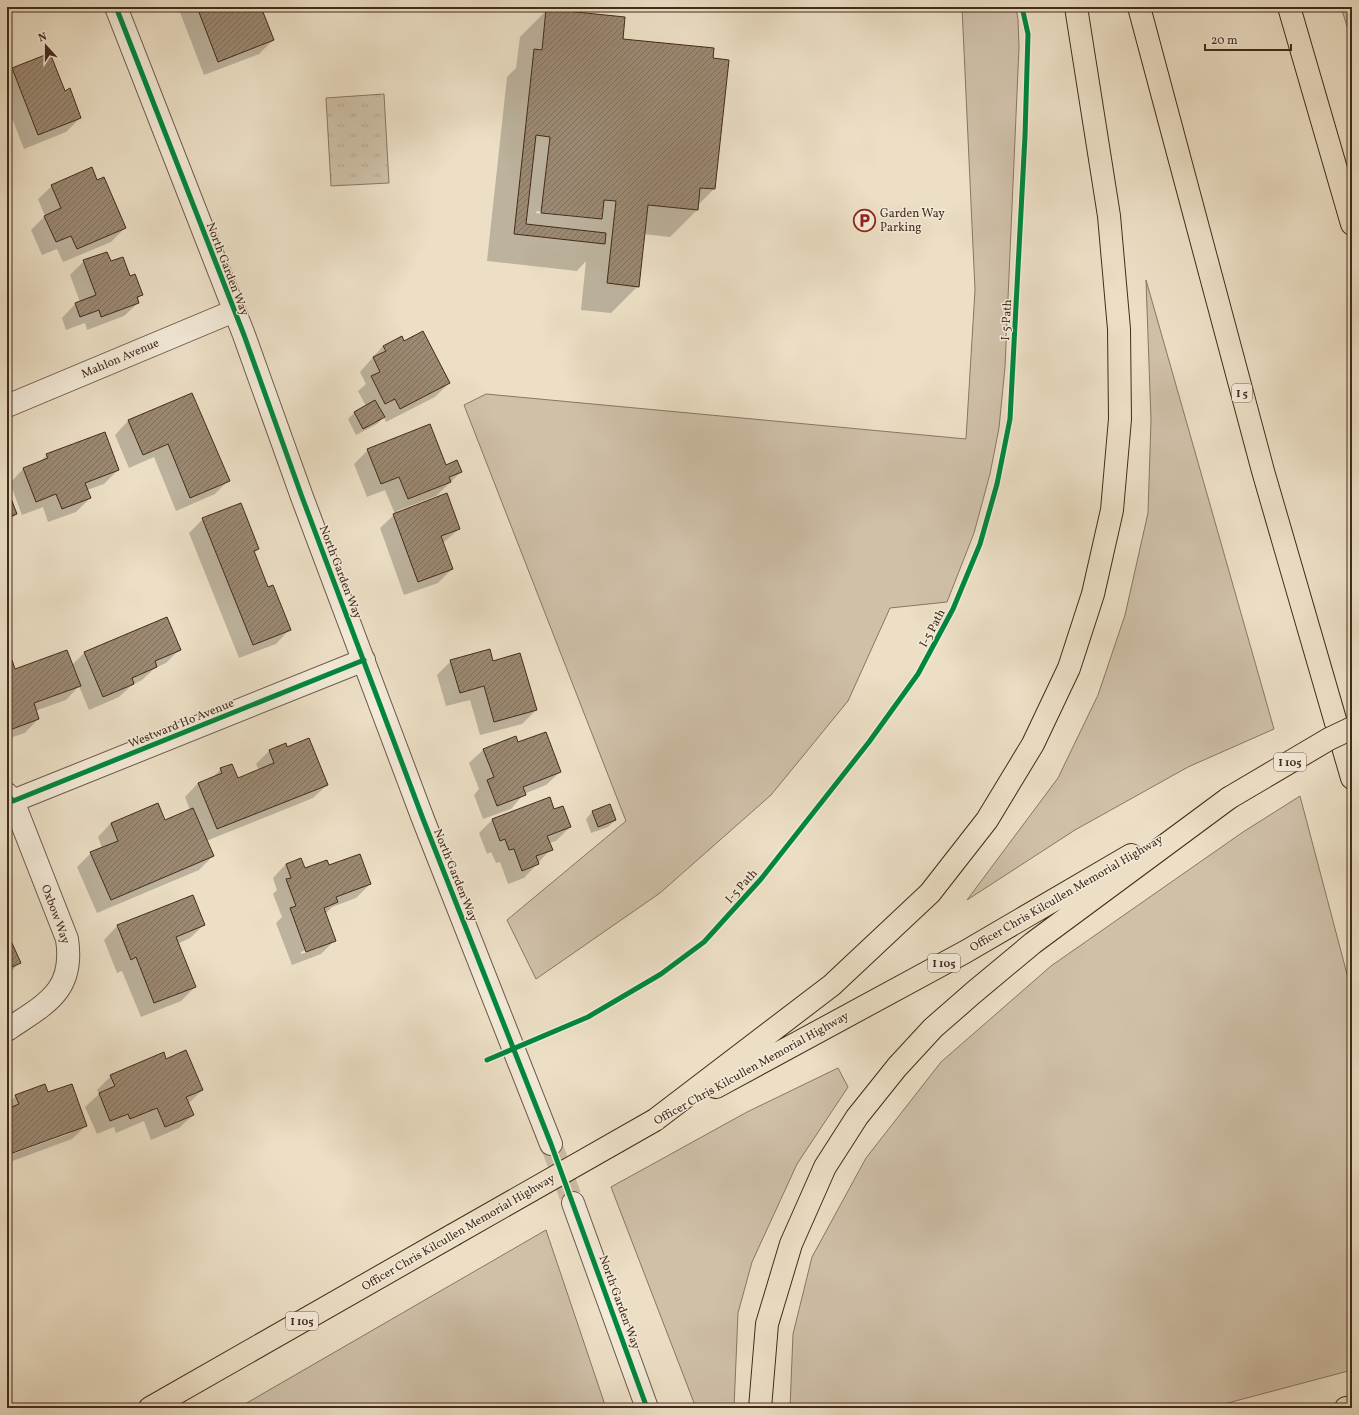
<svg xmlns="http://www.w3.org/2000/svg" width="1359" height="1415" font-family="Vollkorn,serif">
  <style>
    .green { fill: #cfc0a8; stroke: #897662 }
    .park { fill: url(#park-tufts); stroke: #897662 }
    .shadow { fill: #0003; fill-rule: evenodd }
    .building { fill: url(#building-hatch); stroke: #432b1b }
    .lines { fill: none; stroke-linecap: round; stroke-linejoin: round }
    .tertiary-tunnel { stroke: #cabba3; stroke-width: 22; stroke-dasharray: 22 11; stroke-linecap: butt }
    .minor-casing { stroke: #6d5846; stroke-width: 24 }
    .tertiary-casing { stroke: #6d5846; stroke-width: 24 }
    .motorway-casing { stroke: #432b1b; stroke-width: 24 }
    .minor { stroke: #f3ead9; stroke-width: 22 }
    .tertiary { stroke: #f3ead9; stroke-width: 22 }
    .motorway { stroke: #ecdfc5; stroke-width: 22 }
    .motorway-bridge-casing { stroke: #432b1b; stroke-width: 24; stroke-linecap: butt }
    .motorway-bridge { stroke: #ecdfc5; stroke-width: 22 }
    .cycleway-casing { stroke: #f3ead9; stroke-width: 8 }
    .cycleway { stroke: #00873e; stroke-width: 5 }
    .labels { text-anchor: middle; stroke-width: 3; stroke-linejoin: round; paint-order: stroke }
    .shield { fill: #f3ead9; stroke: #786454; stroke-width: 1 }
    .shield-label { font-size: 11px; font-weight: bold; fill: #432b1b }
    .poi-label { font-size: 12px; fill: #432b1b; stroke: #f3ead9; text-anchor: start }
    .street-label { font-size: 12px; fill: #432b1b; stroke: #f3ead9 }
  </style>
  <defs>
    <pattern id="park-tufts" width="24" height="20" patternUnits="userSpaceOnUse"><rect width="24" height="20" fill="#cfc0a8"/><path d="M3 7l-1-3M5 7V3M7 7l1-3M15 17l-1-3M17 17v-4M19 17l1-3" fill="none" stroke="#b3a590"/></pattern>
    <pattern id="building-hatch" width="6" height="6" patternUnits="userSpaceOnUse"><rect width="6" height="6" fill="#9b8973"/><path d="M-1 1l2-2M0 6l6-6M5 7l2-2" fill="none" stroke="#80705e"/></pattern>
  </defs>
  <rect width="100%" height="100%" fill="#ecdfc5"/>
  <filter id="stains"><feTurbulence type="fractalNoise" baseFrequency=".005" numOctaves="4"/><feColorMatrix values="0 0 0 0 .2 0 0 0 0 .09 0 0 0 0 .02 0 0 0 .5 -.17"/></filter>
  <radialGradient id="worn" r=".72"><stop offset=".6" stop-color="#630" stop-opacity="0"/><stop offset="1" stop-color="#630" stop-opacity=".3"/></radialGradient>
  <path class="green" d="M962 7H1016L1018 20 1019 47 1005 367 999 428 990 474 974 533 947 602 890 608 848 701 771 795 660 893 536 979 507 920 626 821 464 405 486 394 966 439 975 290Z
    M1341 7H1352V42Z
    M1146 280 1274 729 1188 767 1075 830 967 900 1058 778 1098 695 1125 615 1148 513 1151 420Z
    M1300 796 1352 993V1370L1209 1408H790L793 1334 812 1257 866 1158 941 1062 1051 966 1243 832Z
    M838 1068 848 1087 797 1164 752 1262 738 1313 734 1408H696L611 1187 747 1112Z
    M546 1230 606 1408H238Z"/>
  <path class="park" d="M384 94 389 183 331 186 326 98Z"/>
  <path class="shadow" d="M178 7H236L238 14 255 7H260L273 40 259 54 204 75Z
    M362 7H372L363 10Z
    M547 10 622 40 711 59 728 61 714 189 697 206V210L670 237 643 234 638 286 611 313 581 310 586 261 577 271 487 261 507 77 516 68 520 37ZM537 211 589 217 587 218 536 213Z
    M50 54 65 92 80 118 66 132 24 149 7 105V74L12 69Z
    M97 181 125 228 111 242 63 262 57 249 42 255 31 230 45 216 38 199 52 186Z
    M84 261 110 262 130 277 142 294 137 300 138 303 124 316 87 330 85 323 66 330 62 318 75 304 80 302 70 275Z
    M383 346 449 383 435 397 386 422 384 417 377 424 356 435 348 419 354 413 366 406 358 391 366 384 360 372Z
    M192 394 228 481 215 494 176 511 154 457 129 468 115 435 128 421Z
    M368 450 446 466 461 472 436 496 397 511 398 513 459 529 443 543 452 569 438 583 404 595 380 528 395 514 385 490 367 497 354 464Z
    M47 455 118 470 104 484 87 490 90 498 76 512 48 522 43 507 22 515 10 483 23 469 39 463Z
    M7 490 16 514 7 523Z
    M203 519 258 549 254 553 267 588 289 630 276 644 239 658 189 533Z
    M180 649 166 663 155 668 142 680 132 685 119 697 89 710 79 686 66 700 35 711 38 719 25 733 7 739V663L15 671 72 665 84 653Z
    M451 661 493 662 536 710 522 724 480 735 470 700 446 706 437 675Z
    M515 737 517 744 560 772 546 785 524 794 511 809 483 819 474 795 479 789 469 763 483 750Z
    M287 749 327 785 313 798 206 841 213 856 199 870 97 913 77 867 91 853 102 848 98 837 111 823 165 821 190 810 185 797 198 783 212 778 221 769 238 779 259 770 256 764 270 750Z
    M554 810 570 827 556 841 549 843 551 849 524 878 508 884 500 862 496 863 491 852 487 854 479 833 492 820Z
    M592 812 615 820 608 827 591 833 586 819Z
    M286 864 305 870 328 867 370 884 356 898 332 907 325 914 335 940 321 954 292 965 276 923 282 917 273 894 277 890 273 878ZM319 945V948L301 954V952Z
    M192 896 204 925 190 938 177 944 195 987 181 1001 141 1017 122 971 117 973 104 940 117 926Z
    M7 934 19 963 7 976Z
    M166 1060 202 1090 188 1104 193 1115 179 1128 151 1140 144 1121 116 1133 114 1127 97 1134 85 1107 99 1094 97 1090 111 1076Z
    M47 1094 86 1126 72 1139 7 1163V1156L71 1133V1131L7 1154V1104L16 1096Z"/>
  <path class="building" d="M197 7H237L239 12 253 7H261L274 40 218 62Z
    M546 9 625 17 623 39 714 48 713 58 729 60 715 189 700 188 698 210 648 205 639 287 607 283 616 201 604 200 602 219 541 213 550 137 536 135 526 224 606 233 605 244 514 234 534 49 542 50Z
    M50 53 65 91 70 88 81 118 38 135 12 68Z
    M92 167 97 180 104 177 126 228 77 249 71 236 56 242 44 216 61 208 51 185Z
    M107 252 111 261 123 257 130 276 135 274 143 295 137 297 139 303 101 317 99 310 80 317 75 303 96 295 83 260Z
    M423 331 450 383 400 409 395 399 385 404 371 376 380 372 373 357 386 351 383 346 402 336 404 341Z
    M192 393 230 481 190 498 168 444 143 455 128 420Z
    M375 400 385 417 363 429 354 412Z
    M430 424 446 465 457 460 462 472 449 477 451 482 408 499 399 477 381 484 367 449Z
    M105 432 119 470 85 483 91 498 62 509 56 494 36 502 23 468 48 458 46 454Z
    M7 488 17 514 7 518Z
    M447 493 460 529 441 536 453 569 418 582 393 514Z
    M241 503 259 549 254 551 268 587 273 585 291 630 253 645 202 518Z
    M167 617 181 650 155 661 157 667 132 678 134 684 103 697 84 652Z
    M490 649 493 661 520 653 537 710 494 722 484 686 460 693 450 660Z
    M67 650 81 686 34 703 39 719 7 731V662L12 660 15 669Z
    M546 732 561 772 523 787 526 795 497 806 487 780 494 777 483 749 516 736 518 742Z
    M309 738 328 785 217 829 198 783 222 773 220 768 232 764 238 778 274 763 269 750 286 743 287 747Z
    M550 797 554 809 563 806 571 827 547 836 553 850 536 856 539 864 522 871 514 849 509 850 505 839 500 841 492 819Z
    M158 803 165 820 193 808 214 856 111 900 90 852 118 841 111 823Z
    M610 804 616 820 598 827 592 811Z
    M360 854 371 884 336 897 338 902 324 908 336 941 306 952 290 908 296 906 286 879 291 878 286 864 301 858 305 868 327 860 329 865Z
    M193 895 205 925 176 937 196 987 154 1003 136 957 131 960 117 925Z
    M7 932 21 963 7 969Z
    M186 1050 203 1090 186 1097 194 1115 165 1127 157 1108 130 1119 128 1114 110 1121 99 1093 115 1086 110 1075 164 1052 166 1059Z
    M45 1084 48 1092 72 1084 87 1126 7 1155V1109L19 1104 15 1095Z"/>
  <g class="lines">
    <path class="tertiary-tunnel" d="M551 1144 573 1203"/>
    <defs>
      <path id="minor" d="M7 406 234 311
        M7 794 13 801 364 660
        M7 1030C45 1004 75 992 67 939L13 801"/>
      <path id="tertiary" d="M116 7 244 335 302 497 423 819 551 1144
        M573 1203 647 1408"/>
      <path id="motorway" d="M1139 7 1263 471 1352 778
        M1289 7 1352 224
        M716 1087 965 952 1131 855
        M655 1120 832 985 930 893 987 820 1033 744 1069 668 1093 594 1112 510 1120 419 1119 329 1109 216 1076 7
        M150 1408 453 1235
        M760 1408 767 1324 791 1244 825 1167 857 1117 897 1067 933 1028 973 993 1033 943 1229 798
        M1346 1408 1352 1407"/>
    </defs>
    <use href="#minor" class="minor-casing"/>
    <use href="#tertiary" class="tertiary-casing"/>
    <use href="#motorway" class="motorway-casing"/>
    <use href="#minor" class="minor"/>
    <use href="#tertiary" class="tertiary"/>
    <use href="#motorway" class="motorway"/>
    <defs>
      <path id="motorway-bridge" d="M1229 798 1329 739 1352 728
        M453 1235 655 1120"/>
    </defs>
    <use href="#motorway-bridge" class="motorway-bridge-casing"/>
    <use href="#motorway-bridge" class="motorway-bridge"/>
    <defs>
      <path id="cycleway" d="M116 7 244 335 302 497 423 819 551 1144 647 1408
        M7 794 13 801 364 660
        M487 1060 588 1017 661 974 704 942 761 879 869 742 918 674 953 609 980 544 997 484 1010 419 1025 136 1028 34 1022 7"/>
    </defs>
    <use href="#cycleway" class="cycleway-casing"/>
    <use href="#cycleway" class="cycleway"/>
  </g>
  <defs>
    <symbol id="parking-ring" viewBox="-11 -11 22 22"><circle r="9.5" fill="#f3ead9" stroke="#8f2418" stroke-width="1.5"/><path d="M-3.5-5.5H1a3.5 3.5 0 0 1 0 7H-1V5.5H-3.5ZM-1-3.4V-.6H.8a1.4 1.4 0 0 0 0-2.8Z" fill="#8f2418"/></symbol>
  </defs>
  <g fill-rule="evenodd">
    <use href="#parking-ring" x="852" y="208" width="25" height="25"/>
  </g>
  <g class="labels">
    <g class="shield">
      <rect x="1232" y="384" width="20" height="18" rx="3"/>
      <rect x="1274" y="753" width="32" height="18" rx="3"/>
      <rect x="928" y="954" width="32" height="18" rx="3"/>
      <rect x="286" y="1312" width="32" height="18" rx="3"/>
    </g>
    <g class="shield-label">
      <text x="1242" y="397">I 5</text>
      <text x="1290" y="766">I 105</text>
      <text x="944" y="967">I 105</text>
      <text x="302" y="1325">I 105</text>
    </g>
    <g class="poi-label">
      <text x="880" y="217">Garden Way<tspan x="880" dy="14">Parking</tspan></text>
    </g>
    <g class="street-label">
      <text transform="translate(228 269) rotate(69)" y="4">North Garden Way</text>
      <text transform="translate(1006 320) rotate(-87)" y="4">I-5 Path</text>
      <text transform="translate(120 358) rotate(-23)" y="4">Mahlon Avenue</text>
      <text transform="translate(341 572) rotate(69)" y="4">North Garden Way</text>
      <text transform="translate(932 628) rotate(-62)" y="4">I-5 Path</text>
      <text transform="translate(181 723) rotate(-22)" y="4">Westward Ho Avenue</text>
      <text transform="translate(456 875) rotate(68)" y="4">North Garden Way</text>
      <text transform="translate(741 886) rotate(-48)" y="4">I-5 Path</text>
      <text transform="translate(1066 893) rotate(-30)" y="4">Officer Chris Kilcullen Memorial Highway</text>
      <text transform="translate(56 914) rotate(70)" y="4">Oxbow Way</text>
      <text transform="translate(751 1068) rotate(-29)" y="4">Officer Chris Kilcullen Memorial Highway</text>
      <text transform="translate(458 1232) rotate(-30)" y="4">Officer Chris Kilcullen Memorial Highway</text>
      <text transform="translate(620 1302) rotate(70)" y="4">North Garden Way</text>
    </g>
  </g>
  <rect width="1359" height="1415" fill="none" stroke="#ecdfc5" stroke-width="24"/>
  <rect x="8" y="8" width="1343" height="1399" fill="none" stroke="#432b1b" stroke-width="2"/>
  <rect x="12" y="12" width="1335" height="1391" fill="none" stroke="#432b1b"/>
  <g transform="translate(46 46) rotate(339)" stroke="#f3ead9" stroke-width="3" paint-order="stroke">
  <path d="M0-3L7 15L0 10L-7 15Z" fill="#432b1b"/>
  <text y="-6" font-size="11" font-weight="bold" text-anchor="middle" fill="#432b1b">N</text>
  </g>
  <path d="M1205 44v6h86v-6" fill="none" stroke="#432b1b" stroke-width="2"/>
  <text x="1211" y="44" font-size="12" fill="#432b1b" stroke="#f3ead9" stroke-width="3" paint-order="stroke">20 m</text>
  <rect width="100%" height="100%" filter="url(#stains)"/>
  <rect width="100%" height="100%" fill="url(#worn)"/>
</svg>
